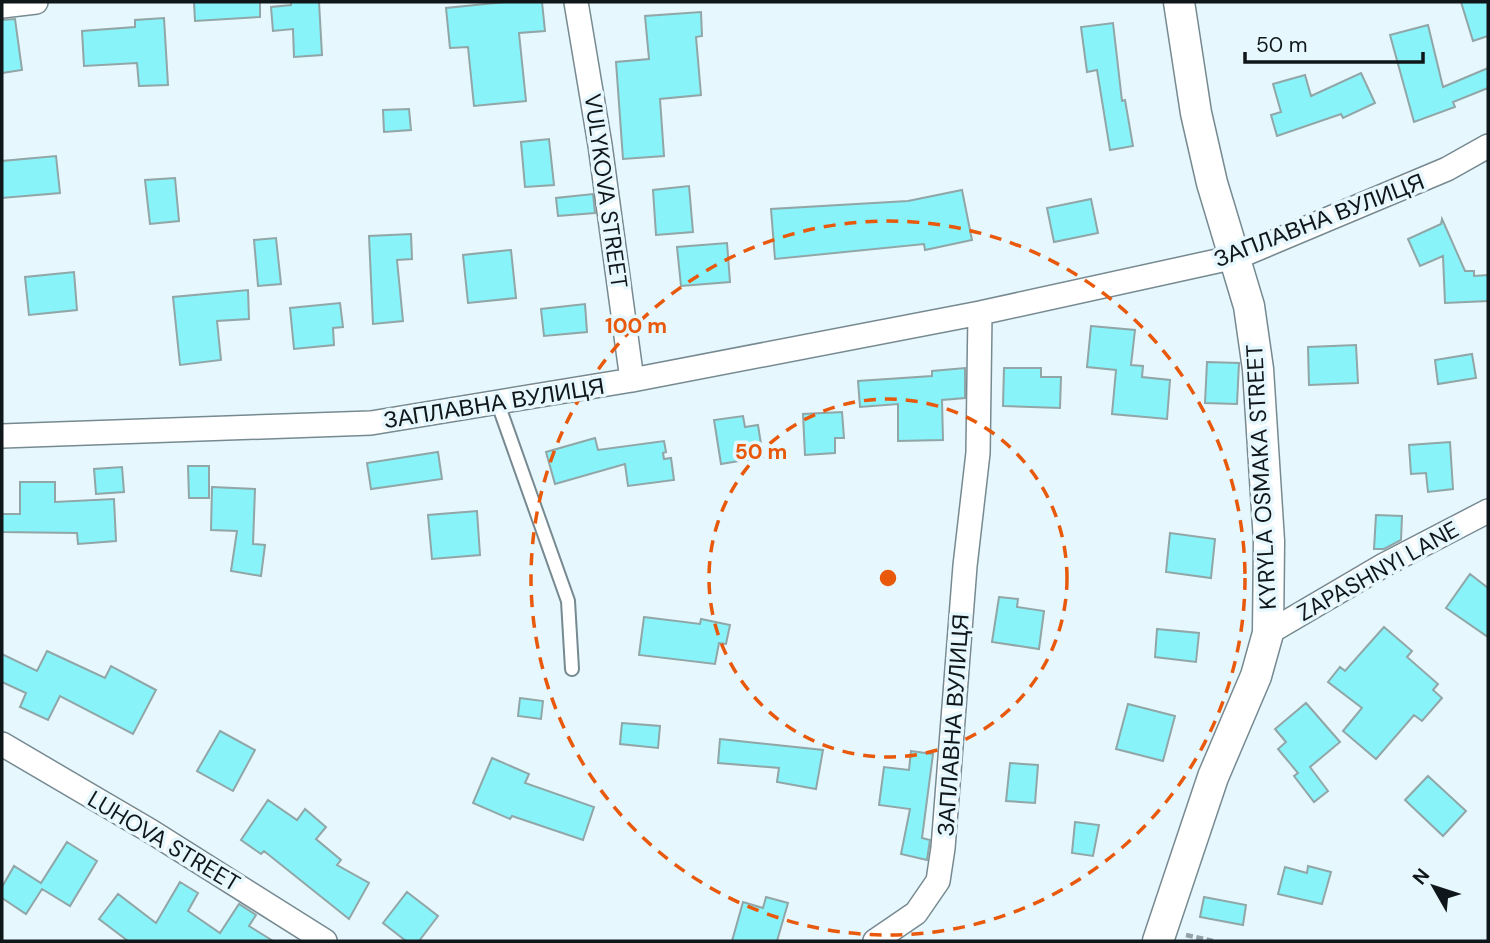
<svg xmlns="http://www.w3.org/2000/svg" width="1490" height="943" font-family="'DM Sans',sans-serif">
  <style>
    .building { fill: #89f3fa; stroke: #90a6a7; stroke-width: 2 }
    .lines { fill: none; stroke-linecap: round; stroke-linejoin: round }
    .service-casing { stroke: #778a91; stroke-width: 16 }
    .minor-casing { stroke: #778a91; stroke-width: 26 }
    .tertiary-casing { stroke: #778a91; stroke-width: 33 }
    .path { stroke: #95a2a7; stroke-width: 4.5; stroke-dasharray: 7 3.5; stroke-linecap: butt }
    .service { stroke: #fff; stroke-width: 12 }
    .minor { stroke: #fff; stroke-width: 23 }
    .tertiary { stroke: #fff; stroke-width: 30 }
    .ring { fill: none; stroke: #e8590c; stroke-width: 3.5; stroke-dasharray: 12 9 }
    .labels { text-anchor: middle; stroke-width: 7; stroke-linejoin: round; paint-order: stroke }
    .street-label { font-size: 23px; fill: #10171a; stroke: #e6f7fd }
    .centre { fill: #e8590c; stroke: #e6f7fd; stroke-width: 3.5 }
    .ring-label { font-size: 21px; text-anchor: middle; font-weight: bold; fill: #e8590c; stroke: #e6f7fd; stroke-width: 7; stroke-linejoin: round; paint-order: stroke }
  </style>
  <rect width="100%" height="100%" fill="#e6f7fd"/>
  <path class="building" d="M194 2H260V17L195 21Z
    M291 2H319L322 55 294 57 293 29 273 31 271 7 291 5Z
    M505 2H542L545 31 519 33 526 101 474 106 468 47 450 48 446 8Z
    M1461 2H1488V36L1473 41Z
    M701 12 702 36 696 37 701 95 660 99 664 156 623 159 616 62 649 59 645 16Z
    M164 18 168 85 139 86 137 63 84 66 82 31 135 27V20Z
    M15 19 22 70 2 73V20Z
    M1113 23 1122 101 1125 100 1133 146 1110 150 1097 70 1087 72 1081 27Z
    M1428 25 1443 87 1488 68V88L1453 102 1455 107 1414 122 1390 35Z
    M1361 73 1375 103 1343 118 1341 114 1277 136 1271 115 1281 112 1273 84 1305 75 1311 96Z
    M409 109 411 130 384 132 383 110Z
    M549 139 554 185 525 187 521 142Z
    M56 156 60 193 2 198V161Z
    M175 178 179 221 150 224 145 180Z
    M689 186 693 232 656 235 653 190Z
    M962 190 972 240 925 250 924 244 775 259 771 209 908 201Z
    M593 194 595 213 558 216 556 198Z
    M1091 199 1098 233 1054 242 1047 208Z
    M1442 219 1465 271H1474V276L1488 275V301L1445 303 1443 256 1420 266 1408 239 1441 224Z
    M411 234 412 259 397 260 403 321 373 324 369 236Z
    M276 238 281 284 258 286 254 240Z
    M727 243 730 282 681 286 677 247Z
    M511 250 516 298 468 303 463 255Z
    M74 272 77 310 29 315 25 277Z
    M248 290 249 319 217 321 221 360 180 365 173 297Z
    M340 303 343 327 333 328 334 345 294 349 290 308Z
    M585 304 587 332 544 336 541 309Z
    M1091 326 1135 330 1131 365 1143 366 1142 377 1170 380 1167 419 1112 414 1116 370 1087 367Z
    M1356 345 1358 383 1309 385 1308 347Z
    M1472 354 1476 378 1438 384 1435 360Z
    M1207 362 1239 363 1237 404 1205 403Z
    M965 368V398L942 400 943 440 898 441V404L860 407 858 381 932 376V371Z
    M1004 368H1041V377H1061L1060 408 1003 406Z
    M842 412 844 438H835V453L805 455 803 414Z
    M743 416 745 427 758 425 763 457 721 464 714 420Z
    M595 438 598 450 664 441 666 452 663 453 664 459 671 458 674 480 628 486 625 464 555 484 546 452Z
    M1450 442 1453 489 1428 492 1426 473 1411 474 1409 445Z
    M438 452 442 479 371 489 367 463Z
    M188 466H209V498H189Z
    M122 467 124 492 96 494 94 469Z
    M20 482H55V502L114 499 116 541 78 544 77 533 2 532V514H20Z
    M212 487 255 489 253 544 265 545 261 576 231 571 237 531 211 530Z
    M477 511 480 555 432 559 428 515Z
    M1376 515 1402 516 1401 540 1384 549H1374Z
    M1170 533 1215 539 1211 578 1166 572Z
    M1470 574 1488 588V637L1446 608Z
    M999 597 1018 599 1017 607 1044 611 1039 649 992 642Z
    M644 617 700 624 701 619 730 625 726 644 719 643 715 664 639 655Z
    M1384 627 1412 651 1407 657 1438 684 1433 690 1442 698 1422 721 1414 715 1376 759 1343 731 1362 708 1328 682 1340 667 1345 671Z
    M1157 629 1199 633 1196 662 1155 657Z
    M47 651 105 678 111 666 156 690 133 734 60 696 48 720 20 707 26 693 2 682V654L37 671Z
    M520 698 543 701 541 719 518 716Z
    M1306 703 1340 742 1310 767 1328 791 1314 802 1294 776 1298 773 1278 749 1286 742 1275 729Z
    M1128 704 1175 716 1163 761 1116 749Z
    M622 723 660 726 658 748 620 744Z
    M220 731 255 750 233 791 197 771Z
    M720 739 823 750 816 789 777 782 779 768 718 763Z
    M911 751 933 754 922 838 930 840 927 860 901 854 910 809 879 805 884 767 909 770Z
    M492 758 529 774 525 783 594 807 583 840 512 816 510 819 473 803Z
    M1010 763 1038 765 1035 803 1006 801Z
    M1428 776 1466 811 1443 836 1405 800Z
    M268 800 297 820 305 809 326 827 316 839 341 860 337 865 369 883 349 919 264 851 261 854 241 840Z
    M1075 822 1099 825 1093 856 1072 853Z
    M67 842 97 861 70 906 42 889 26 914 2 898V887L14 866 41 883Z
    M1308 866 1331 872 1322 904 1278 894 1285 867 1307 873Z
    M180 882 198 893 188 911 220 933 239 904 256 915 249 926 273 941H128L99 919 118 894 156 923Z
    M407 892 438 916 419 941H406L383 923Z
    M766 897 788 903 777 941H732L743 902 763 908Z
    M1204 897 1246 905 1243 925 1200 917Z"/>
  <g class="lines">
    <defs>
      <path id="service" d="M497 401 568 601 572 669"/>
      <path id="minor" d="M576 2 600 145 632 380
        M2 6 36 2
        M2 436 371 423 632 380 980 313 1240 256 1447 169 1488 146
        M1268 633 1384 565 1488 511
        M2 744 152 832 325 941
        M875 941 916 913 938 881 943 848 965 566 978 453 980 313"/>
      <path id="tertiary" d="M1158 941 1213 777 1256 676 1268 633 1269 541 1258 369 1249 306 1212 183 1196 113 1179 2"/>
    </defs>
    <use href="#service" class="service-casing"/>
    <use href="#minor" class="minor-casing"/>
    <use href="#tertiary" class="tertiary-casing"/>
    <path class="path" d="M1186 935 1213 941"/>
    <use href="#service" class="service"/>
    <use href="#minor" class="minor"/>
    <use href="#tertiary" class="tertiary"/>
  </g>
  <g class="ring">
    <circle cx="888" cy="578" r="179"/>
    <circle cx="888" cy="578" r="357"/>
  </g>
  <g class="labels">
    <g class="street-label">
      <text transform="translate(606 191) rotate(82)" y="8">VULYKOVA STREET</text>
      <text transform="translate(1319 220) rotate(-21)" y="8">ЗАПЛАВНА ВУЛИЦЯ</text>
      <text transform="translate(494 403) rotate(-9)" y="8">ЗАПЛАВНА ВУЛИЦЯ</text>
      <text transform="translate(1261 477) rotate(-93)" y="8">KYRYLA OSMAKA STREET</text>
      <text transform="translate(1378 571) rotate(-29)" y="8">ZAPASHNYI LANE</text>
      <text transform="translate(953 725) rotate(-86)" y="8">ЗАПЛАВНА ВУЛИЦЯ</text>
      <text transform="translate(164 841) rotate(31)" y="8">LUHOVA STREET</text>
    </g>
  </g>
  <circle cx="888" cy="578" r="10" class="centre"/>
  <g class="ring-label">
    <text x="636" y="333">100 m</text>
    <text x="761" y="459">50 m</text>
  </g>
  <rect width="1490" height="943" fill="none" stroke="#10171a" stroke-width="7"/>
  <g transform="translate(1434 887) rotate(309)" stroke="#e6f7fd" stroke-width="5" paint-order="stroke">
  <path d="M0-5L12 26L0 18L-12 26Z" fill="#10171a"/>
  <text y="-10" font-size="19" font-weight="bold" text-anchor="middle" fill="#10171a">N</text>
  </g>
  <path d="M1245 52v10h178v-10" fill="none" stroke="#10171a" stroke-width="3.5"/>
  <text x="1256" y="52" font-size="21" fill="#10171a" stroke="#e6f7fd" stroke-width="5" paint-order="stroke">50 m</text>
</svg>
